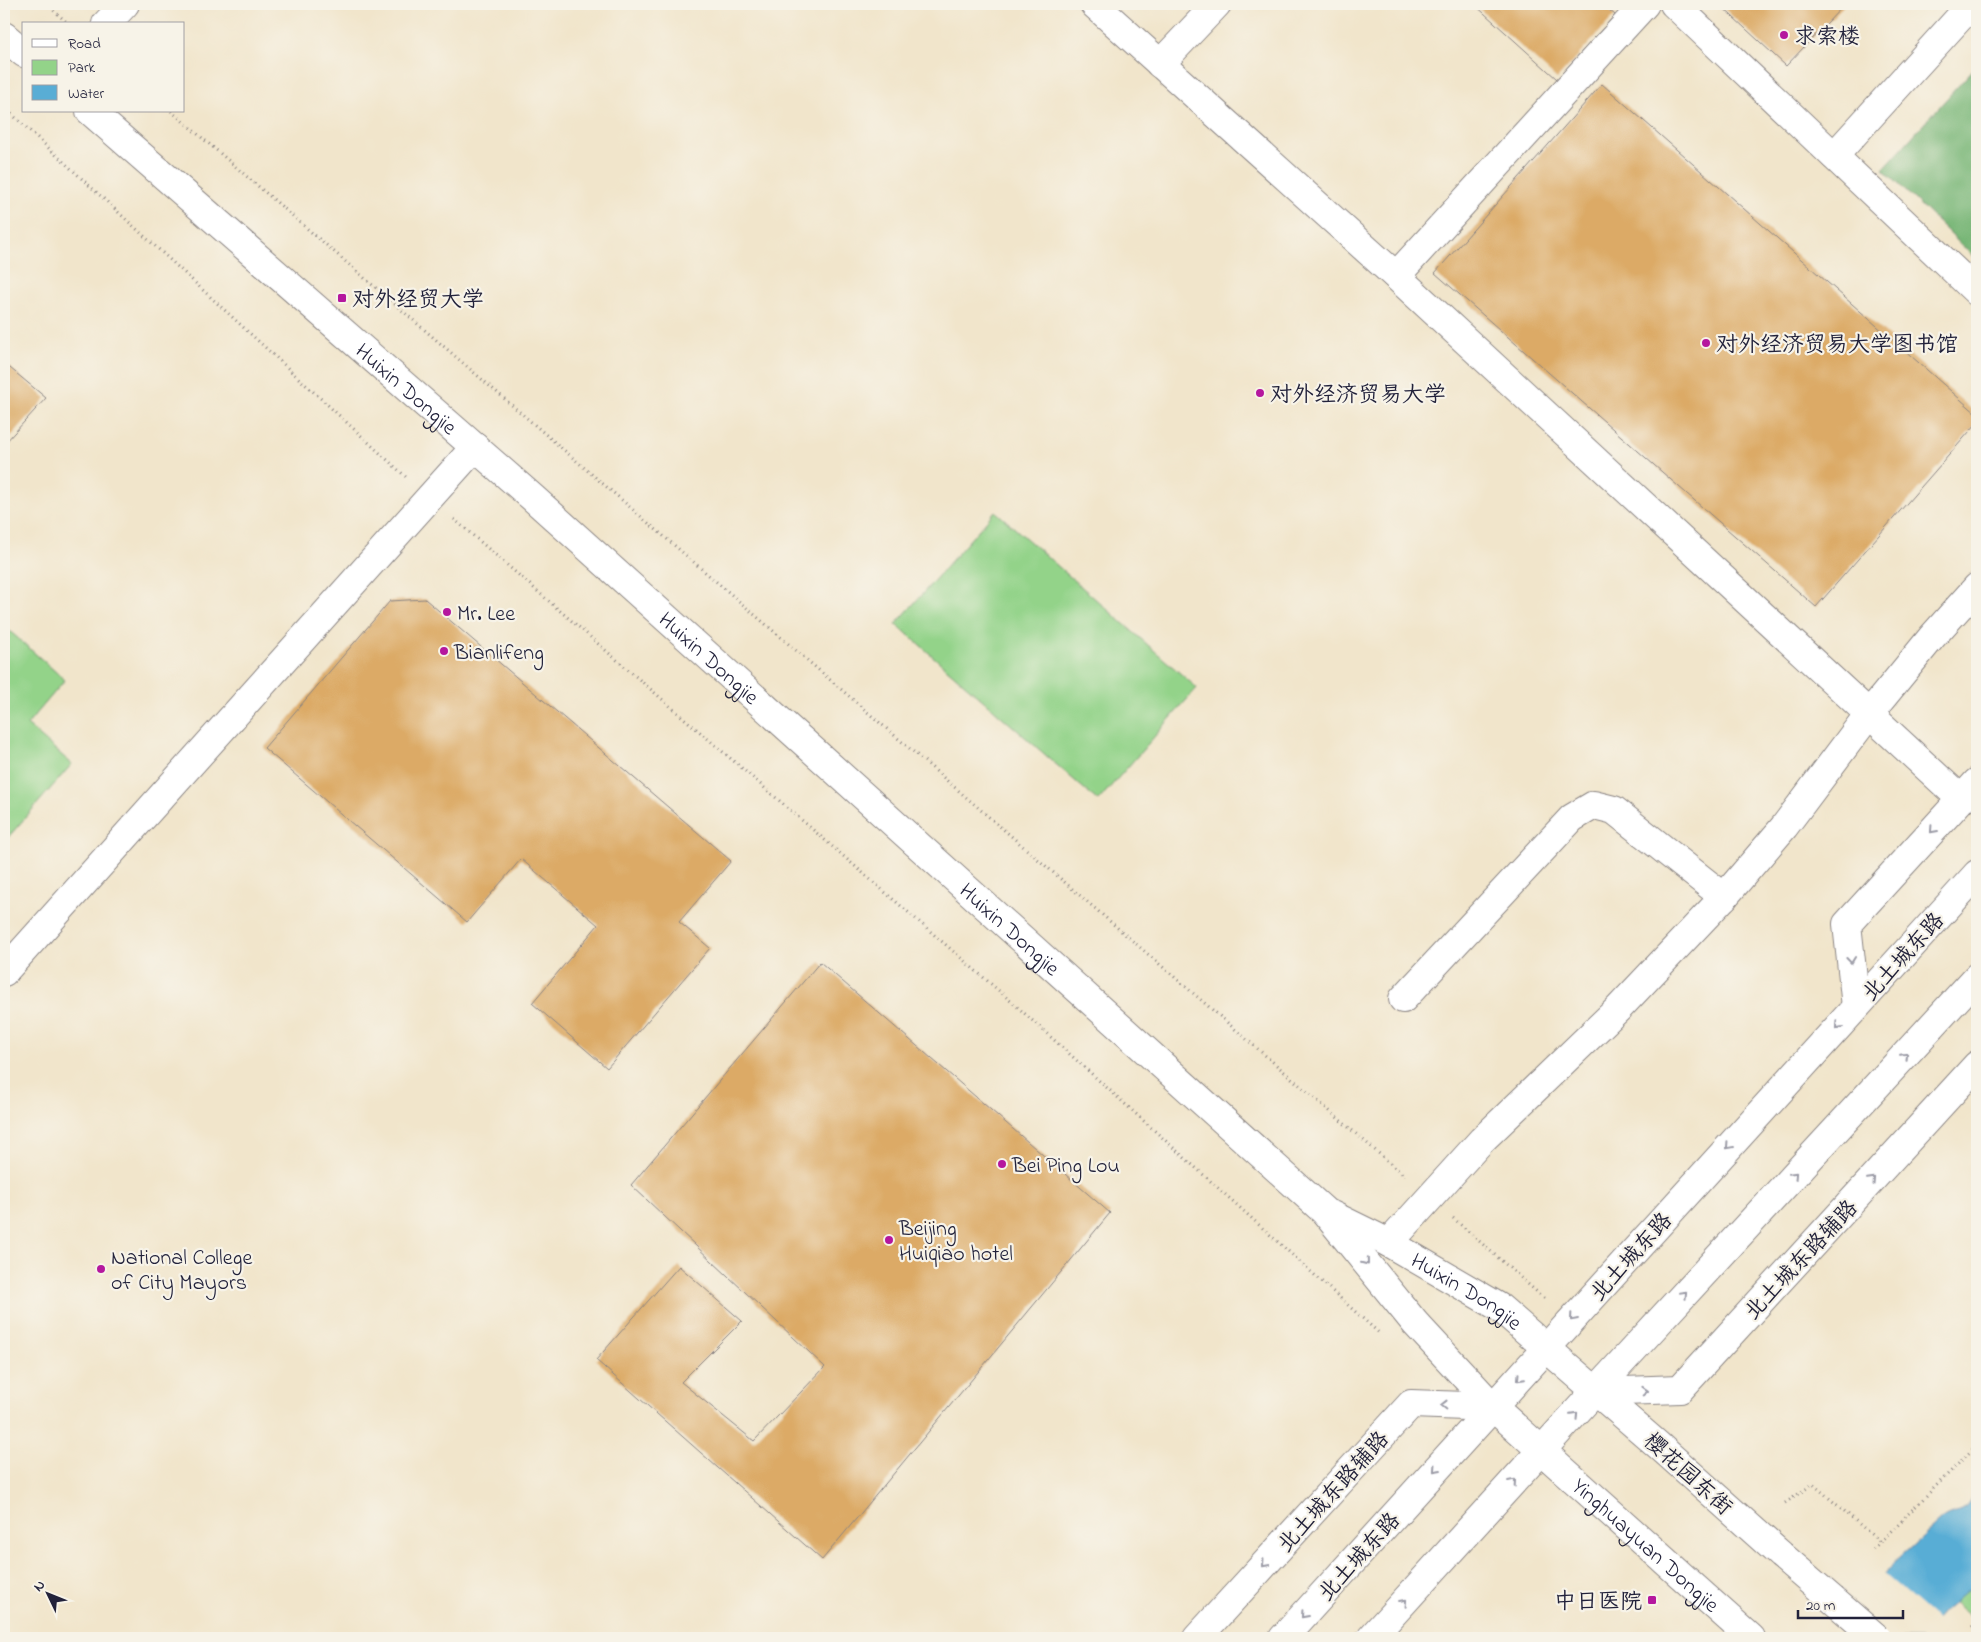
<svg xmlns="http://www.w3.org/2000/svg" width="1981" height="1642" font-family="'Indie Flower','LXGW WenKai TC',sans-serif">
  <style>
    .green { fill: #93d389; stroke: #5a7a62 }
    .forest { fill: #76b575; stroke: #4c6c58 }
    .water { fill: #59add5; stroke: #3e6888 }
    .pier { fill: #f1e5cb }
    .building { fill: #dcaa66 }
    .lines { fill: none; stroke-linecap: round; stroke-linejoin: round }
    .minor-casing { stroke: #8a8483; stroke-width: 30 }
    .major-casing { stroke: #8a8483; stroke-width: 30 }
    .path { stroke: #8a8483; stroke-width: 3; stroke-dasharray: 1 4; stroke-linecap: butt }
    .minor { stroke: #fff; stroke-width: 28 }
    .major { stroke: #fff; stroke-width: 28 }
    .minor-bridge-casing { stroke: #8a8483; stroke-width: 30; stroke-linecap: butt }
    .minor-bridge { stroke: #fff; stroke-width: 28 }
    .oneway { stroke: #9c9ca7 }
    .poi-dot { fill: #b5179e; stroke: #f7f3e8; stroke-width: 2 }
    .labels { text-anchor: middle; stroke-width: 4.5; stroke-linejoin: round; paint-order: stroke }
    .poi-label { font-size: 22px; fill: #22223b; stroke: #f7f3e8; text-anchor: start }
    .street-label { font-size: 22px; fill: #22223b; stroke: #f7f3e8 }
  </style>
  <rect width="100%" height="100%" fill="#f7f3e8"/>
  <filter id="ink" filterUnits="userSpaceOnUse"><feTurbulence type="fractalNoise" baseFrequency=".02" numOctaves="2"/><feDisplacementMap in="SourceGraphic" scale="10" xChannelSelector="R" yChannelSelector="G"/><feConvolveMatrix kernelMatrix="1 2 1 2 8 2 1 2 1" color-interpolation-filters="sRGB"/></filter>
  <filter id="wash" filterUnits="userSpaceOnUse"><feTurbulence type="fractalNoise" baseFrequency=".0096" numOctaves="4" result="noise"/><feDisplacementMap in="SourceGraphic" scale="20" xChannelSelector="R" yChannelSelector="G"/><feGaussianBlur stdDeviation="1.12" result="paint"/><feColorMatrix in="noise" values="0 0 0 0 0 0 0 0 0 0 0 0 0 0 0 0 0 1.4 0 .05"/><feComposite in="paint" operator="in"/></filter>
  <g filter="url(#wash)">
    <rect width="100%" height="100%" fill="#f1e5cb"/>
    <path class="green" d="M995 511 1197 688 1098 801 896 624Z
      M4 626 65 680 27 725 72 764 4 842Z
      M1977 1563V1622L1944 1594Z"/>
    <path class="forest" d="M1977 65V260L1883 169Z"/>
    <path class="water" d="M1977 1489V1583L1943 1612 1920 1638H1826L1889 1568 1943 1519 1965 1506Z"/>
    <path class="pier" d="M1882 1572 1938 1621 1923 1638H1823Z"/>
    <g id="blocks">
      <path class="building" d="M1474 4H1602L1615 15 1557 79Z
        M1719 4H1845L1786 66Z
        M1602 84 1977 414V423L1816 607 1435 273Z
        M4 363 46 398 4 444Z
        M425 599 731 861 679 922 710 948 607 1068 532 1003 598 925 521 859 467 922 264 748 390 601Z
        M820 962 1110 1213 822 1560 596 1360 679 1266 742 1321 681 1382 754 1441 825 1367 631 1185Z"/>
    </g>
  </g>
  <g filter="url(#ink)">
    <use href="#blocks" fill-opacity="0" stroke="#8a8483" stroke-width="1"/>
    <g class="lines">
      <defs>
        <g id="minor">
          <path d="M1094 4 1396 276 1961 799"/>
          <path d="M1674 4 1977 292"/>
          <path d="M106 24 125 4"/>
          <path d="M4 36 24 53"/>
          <path d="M1160 64 1217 4"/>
          <path id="s1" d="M90 111 533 498 1324 1211 1415 1323 1493 1407 1751 1638"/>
          <path d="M1834 156 1972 4"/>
          <path d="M1396 276 1645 4"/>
          <path d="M4 972 475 447"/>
          <path d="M1403 999 1572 818 1594 805 1614 810 1724 897"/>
          <path d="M1856 1007 1847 924 1977 782"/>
          <path id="s2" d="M1332 1215 1389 1243 1499 1307 1658 1445 1781 1555"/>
          <path d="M1389 1243 1482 1140 1618 1009 1724 897 1784 827 1869 714 1932 637 1977 587"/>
          <path d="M1596 1392 1680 1389 1977 1065"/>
          <path d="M1197 1638 1411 1404 1493 1407"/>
        </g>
        <path id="major" d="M1283 1638 1977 874
          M1371 1638 1620 1364 1977 977"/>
      </defs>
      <use href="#minor" class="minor-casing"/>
      <use href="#major" class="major-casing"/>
      <path class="path" d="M46 4 69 24
        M4 107 406 477
        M171 111 1405 1176
        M454 519 1013 1003 1380 1334
        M1453 1218 1546 1300
        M1785 1503 1813 1484 1880 1542
        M1873 1549 1977 1445
        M1973 1627 1977 1623"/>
      <use href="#minor" class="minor"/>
      <use href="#major" class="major"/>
      <defs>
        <path id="minor-bridge" d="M1781 1555 1877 1638"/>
      </defs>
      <use href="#minor-bridge" class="minor-bridge-casing"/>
      <use href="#minor-bridge" class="minor-bridge"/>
    </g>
    <defs><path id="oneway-chevron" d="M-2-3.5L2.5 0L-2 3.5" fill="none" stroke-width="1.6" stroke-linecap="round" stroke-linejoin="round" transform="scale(1.25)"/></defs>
    <g class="oneway">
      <use href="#oneway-chevron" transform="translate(1933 830) rotate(132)"/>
      <use href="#oneway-chevron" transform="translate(1851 960) rotate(84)"/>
      <use href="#oneway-chevron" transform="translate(1838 1026) rotate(132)"/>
      <use href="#oneway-chevron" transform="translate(1905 1056) rotate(-47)"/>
      <use href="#oneway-chevron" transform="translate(1729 1146) rotate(132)"/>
      <use href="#oneway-chevron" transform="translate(1794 1175) rotate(-47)"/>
      <use href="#oneway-chevron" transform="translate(1872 1180) rotate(-47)"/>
      <use href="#oneway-chevron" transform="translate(1366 1262) rotate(51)"/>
      <use href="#oneway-chevron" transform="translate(1684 1294) rotate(-47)"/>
      <use href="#oneway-chevron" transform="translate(1573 1318) rotate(131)"/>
      <use href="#oneway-chevron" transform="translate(1520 1378) rotate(133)"/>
      <use href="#oneway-chevron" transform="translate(1645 1391) rotate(-2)"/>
      <use href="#oneway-chevron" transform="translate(1444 1405) rotate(-179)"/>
      <use href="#oneway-chevron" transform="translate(1575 1415) rotate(-47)"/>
      <use href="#oneway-chevron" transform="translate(1436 1469) rotate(132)"/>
      <use href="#oneway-chevron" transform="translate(1513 1482) rotate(-49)"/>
      <use href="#oneway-chevron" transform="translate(1265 1564) rotate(132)"/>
      <use href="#oneway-chevron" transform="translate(1404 1602) rotate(-48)"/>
      <use href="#oneway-chevron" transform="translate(1304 1615) rotate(132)"/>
    </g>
  </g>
  <g class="poi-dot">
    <circle cx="1784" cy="35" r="5"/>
    <rect x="337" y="293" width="10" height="10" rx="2.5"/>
    <circle cx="1706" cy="343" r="5"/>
    <circle cx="1260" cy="393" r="5"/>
    <circle cx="447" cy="612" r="5"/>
    <circle cx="444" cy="651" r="5"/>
    <circle cx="1002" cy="1164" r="5"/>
    <circle cx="889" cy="1240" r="5"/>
    <circle cx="101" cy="1269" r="5"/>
    <rect x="1647" y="1595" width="10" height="10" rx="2.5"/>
  </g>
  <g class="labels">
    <g class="poi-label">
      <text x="1794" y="43">求索楼</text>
      <text x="352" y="306">对外经贸大学</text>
      <text x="1716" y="351">对外经济贸易大学图书馆</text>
      <text x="1270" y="401">对外经济贸易大学</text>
      <text x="457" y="620">Mr. Lee</text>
      <text x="454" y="659">Bianlifeng</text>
      <text x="1012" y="1172">Bei Ping Lou</text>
      <text x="899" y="1235">Beijing<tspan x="899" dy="25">Huiqiao hotel</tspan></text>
      <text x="111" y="1264">National College<tspan x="111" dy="25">of City Mayors</tspan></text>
      <text x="1642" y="1608" text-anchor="end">中日医院</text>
    </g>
    <g class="street-label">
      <text dy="8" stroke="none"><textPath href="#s1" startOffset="421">Huixin Dongjie</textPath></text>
      <text dy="8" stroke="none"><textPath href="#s1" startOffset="826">Huixin Dongjie</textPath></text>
      <text dy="8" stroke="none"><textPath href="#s1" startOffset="1231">Huixin Dongjie</textPath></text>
      <text transform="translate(1902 956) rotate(-48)" y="8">北土城东路</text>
      <text transform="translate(1630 1256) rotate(-48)" y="8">北土城东路</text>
      <text transform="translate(1800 1259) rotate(-47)" y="8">北土城东路辅路</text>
      <text dy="8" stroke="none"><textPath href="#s2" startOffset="155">Huixin Dongjie</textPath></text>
      <text transform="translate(1689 1473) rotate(42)" y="8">樱花园东街</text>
      <text transform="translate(1332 1491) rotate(-48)" y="8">北土城东路辅路</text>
      <text dy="8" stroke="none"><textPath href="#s1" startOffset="2118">Yinghuayuan Dongjie</textPath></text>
      <text transform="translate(1358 1556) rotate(-48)" y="8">北土城东路</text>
    </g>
  </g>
  <rect width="1981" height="1642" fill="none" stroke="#f7f3e8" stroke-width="20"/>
  <rect x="22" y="22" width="162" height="90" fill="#f7f3e8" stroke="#a29fa3"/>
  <rect x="32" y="39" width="25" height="8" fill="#ffffff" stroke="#a29fa3"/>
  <text x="68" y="48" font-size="15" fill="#22223b">Road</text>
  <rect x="32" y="60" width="25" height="15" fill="#93d389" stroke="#a29fa3"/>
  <text x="68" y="72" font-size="15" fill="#22223b">Park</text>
  <rect x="32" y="85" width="25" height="15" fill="#59add5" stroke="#a29fa3"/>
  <text x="68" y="98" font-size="15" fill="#22223b">Water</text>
  <g transform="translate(48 1594) rotate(313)" stroke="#f7f3e8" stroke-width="4" paint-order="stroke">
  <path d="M0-4L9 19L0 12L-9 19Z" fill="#22223b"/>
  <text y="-8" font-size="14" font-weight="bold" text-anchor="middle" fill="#22223b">N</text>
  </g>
  <path d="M1798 1610v8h105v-8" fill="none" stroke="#22223b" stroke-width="2.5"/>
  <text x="1806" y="1610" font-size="15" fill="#22223b" stroke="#f7f3e8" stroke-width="4" paint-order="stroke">20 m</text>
</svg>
